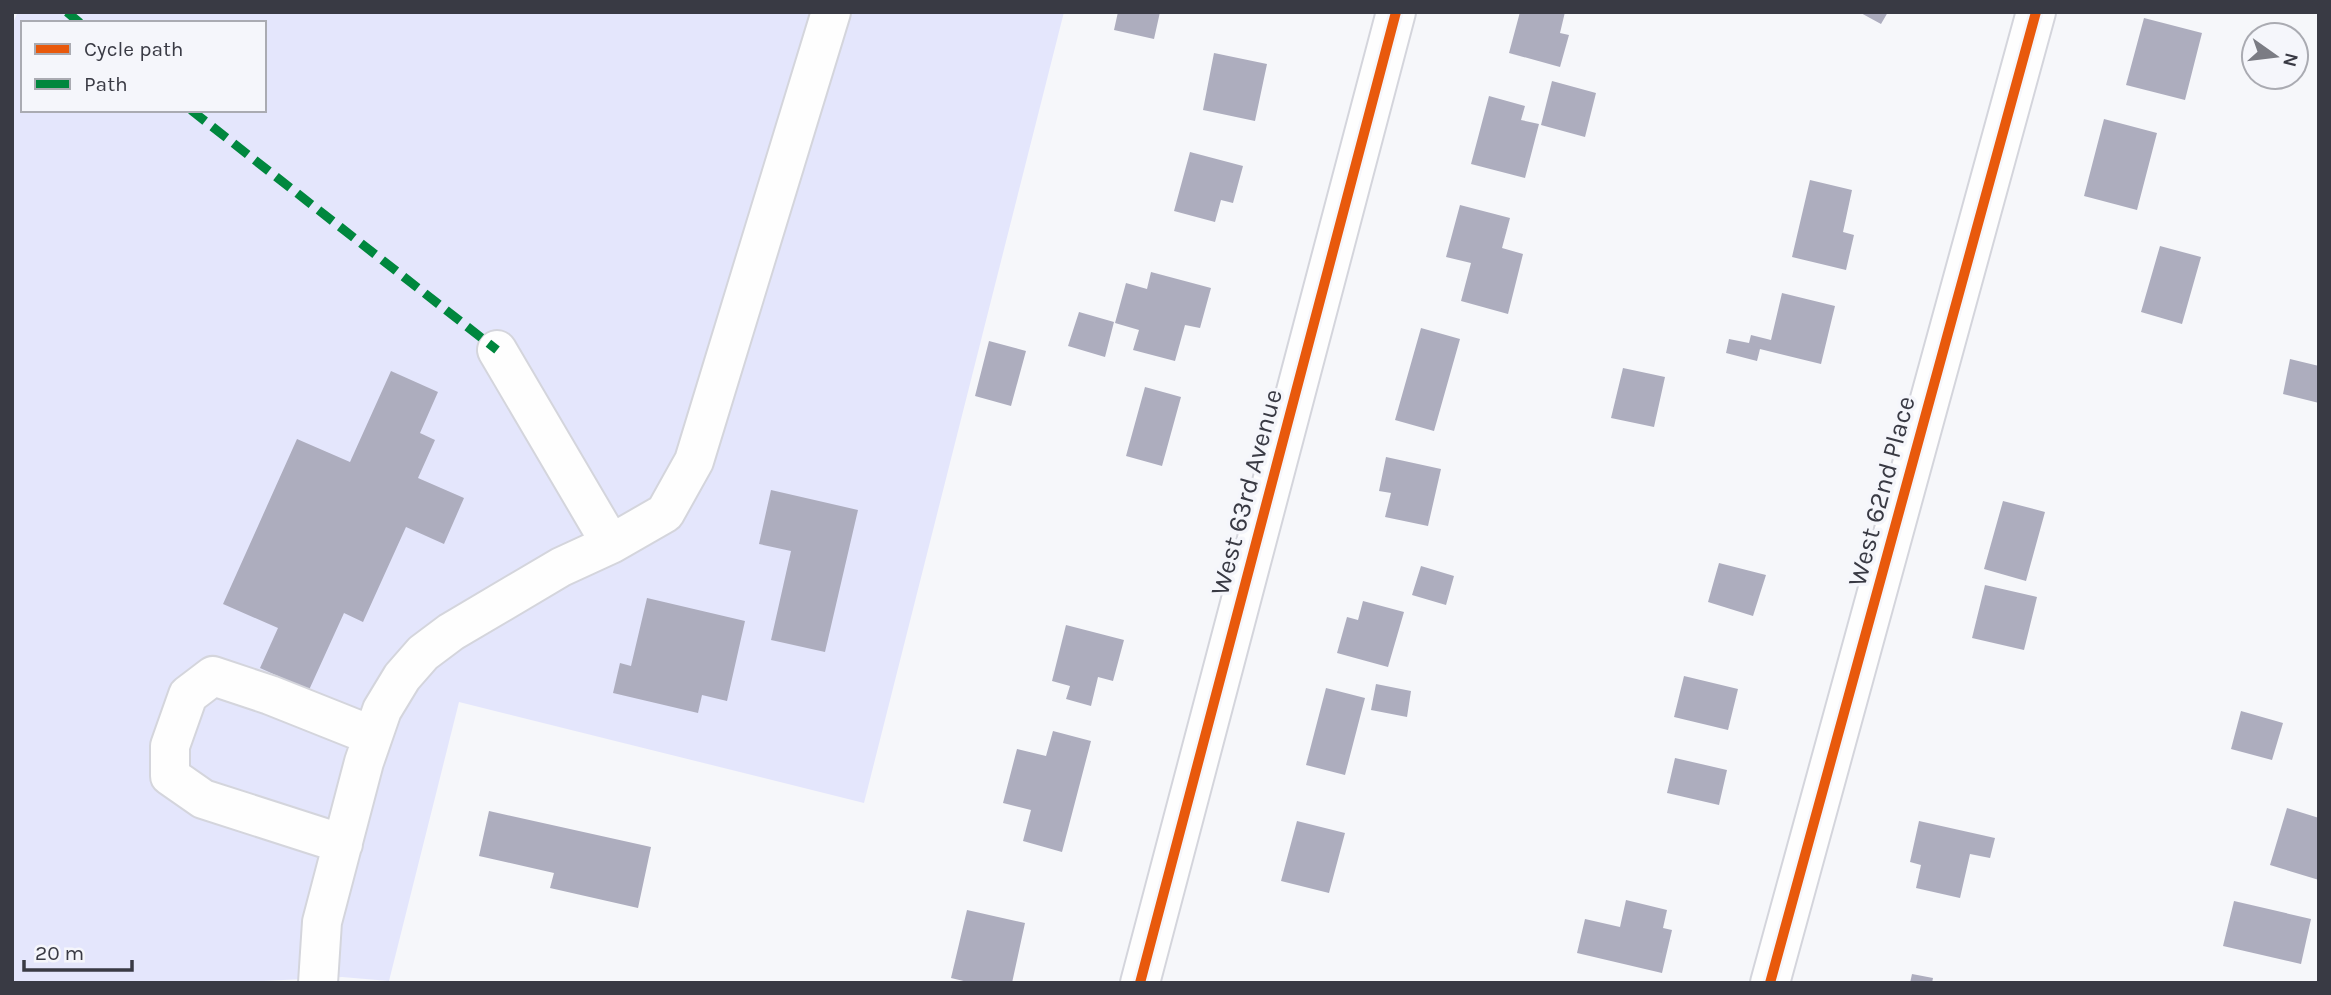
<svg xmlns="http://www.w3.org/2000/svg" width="2331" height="995" font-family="Karla,sans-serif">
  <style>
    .green { fill: #e4e6fc; fill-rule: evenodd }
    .building { fill: #adadbe }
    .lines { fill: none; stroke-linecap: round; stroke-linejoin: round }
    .minor-casing { stroke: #d4d5dc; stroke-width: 42 }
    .minor { stroke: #fefefe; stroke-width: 38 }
    .quiet { stroke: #00873e; stroke-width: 9; stroke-dasharray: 18 9; stroke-linecap: butt }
    .cycleway-casing { stroke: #f5f6fb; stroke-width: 15 }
    .cycleway { stroke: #e8590c; stroke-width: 10 }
    .labels { text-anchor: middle; stroke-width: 7; stroke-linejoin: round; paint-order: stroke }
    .street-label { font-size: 26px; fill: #393a44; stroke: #f5f6fb }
  </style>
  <rect width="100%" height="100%" fill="#f6f7fa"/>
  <path class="green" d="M14 12H1064L864 803 459 702 389 981 342 977 222 983H12V25L17 14ZM23 23H264V110H23Z"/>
  <path class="building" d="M1118 12H1160L1154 39 1114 30Z
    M1520 12H1565L1560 33 1569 35 1560 67 1509 53Z
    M1859 12H1888L1881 24Z
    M2144 18 2202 33 2185 100 2126 85Z
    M1214 53 1267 64 1255 121 1203 110Z
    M1552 81 1596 93 1585 137 1541 125Z
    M1489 96 1525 106 1521 120 1539 124 1525 178 1471 164Z
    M2104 119 2157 133 2137 210 2084 196Z
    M1190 152 1243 166 1233 203 1221 200 1215 222 1174 211Z
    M1810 180 1852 190 1843 232 1854 235 1846 270 1792 257Z
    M1460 205 1510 218 1502 248 1523 254 1508 314 1461 301 1471 263 1446 257Z
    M2160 246 2201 257 2182 324 2141 312Z
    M1151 272 1211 288 1200 328 1185 325 1175 361 1133 350 1139 330 1115 323 1126 283 1147 289Z
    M1782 293 1835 306 1821 364 1760 349 1757 361 1726 353 1729 339 1749 343 1751 335 1771 340Z
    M1079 312 1114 322 1105 357 1068 346Z
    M1421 328 1460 339 1434 431 1395 420Z
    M989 341 1026 351 1011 406 975 396Z
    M2290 359 2319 366V403L2283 394Z
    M1623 368 1665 377 1654 427 1611 418Z
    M391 371 438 392 420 433 435 440 418 478 464 498 444 544 406 527 363 622 344 613 309 690 260 668 278 628 223 604 297 439 350 462Z
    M1145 387 1181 397 1162 466 1126 456Z
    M1386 457 1441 469 1428 526 1385 517 1391 493 1379 491Z
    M771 490 858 510 825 652 771 640 791 551 759 544Z
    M2003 501 2045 512 2026 581 1984 569Z
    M1719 563 1766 575 1753 616 1708 602Z
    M1421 566 1454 576 1446 605 1412 595Z
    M1985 585 2037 597 2024 650 1972 638Z
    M647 598 745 621 727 701 702 695 698 713 613 693 620 663 631 666Z
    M1363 601 1404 612 1388 667 1337 653 1347 617 1358 620Z
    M1066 625 1124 640 1113 681 1098 677 1091 706 1066 699 1070 686 1052 681Z
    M1684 676 1738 689 1728 730 1674 717Z
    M1376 684 1411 691 1407 717 1371 710Z
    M1326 688 1365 698 1345 775 1306 765Z
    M2241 711 2283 723 2272 760 2231 749Z
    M1053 731 1091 741 1062 852 1023 841 1031 810 1003 803 1017 749 1046 756Z
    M1675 758 1727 770 1719 805 1667 793Z
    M2287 808 2319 818V880L2270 865Z
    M489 811 651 847 638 908 550 888 554 873 479 856Z
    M1297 821 1345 833 1329 893 1281 881Z
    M1919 821 1995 838 1990 858 1970 854 1960 898 1916 888 1921 865 1910 862Z
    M1626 900 1667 910 1663 928 1672 930 1662 973 1577 953 1585 919 1620 927Z
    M2234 901 2311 919 2301 964 2223 946Z
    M967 910 1025 923 1012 983H972L951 978Z
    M1912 974 1933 978 1932 983H1910Z"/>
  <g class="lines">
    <defs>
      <path id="minor" d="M611 544 665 513 694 461 831 12
        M343 844 203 799 170 776V746L188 695 213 676 270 695 373 736
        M318 983 322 922 364 762 382 710 402 677 423 653 451 632 561 567 611 544 497 350
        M1140 983 1396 12
        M1770 983 2036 12"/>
    </defs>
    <use href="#minor" class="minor-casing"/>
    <use href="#minor" class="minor"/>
    <path class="quiet" d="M67 12 80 23
      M191 110 497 350"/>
    <defs>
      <path id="cycleway" d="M1140 983 1396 12
        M1770 983 2036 12"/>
    </defs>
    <use href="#cycleway" class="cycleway-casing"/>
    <use href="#cycleway" class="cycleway"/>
  </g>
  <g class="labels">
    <g class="street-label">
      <text transform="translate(1881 491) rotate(-75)" y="9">West 62nd Place</text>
      <text transform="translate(1246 492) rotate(-75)" y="9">West 63rd Avenue</text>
    </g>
  </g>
  <rect width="2331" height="995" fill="none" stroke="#393a44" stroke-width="28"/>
  <rect x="21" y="21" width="245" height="91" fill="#f5f6fb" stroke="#aaabb2" stroke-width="2"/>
  <rect x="35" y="44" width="35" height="10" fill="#e8590c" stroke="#aaabb2" stroke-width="2"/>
  <text x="84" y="56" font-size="21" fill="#393a44">Cycle path</text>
  <rect x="35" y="79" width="35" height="10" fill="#00873e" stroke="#aaabb2" stroke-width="2"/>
  <text x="84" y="91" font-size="21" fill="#393a44">Path</text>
  <g transform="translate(2275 56) rotate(104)"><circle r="33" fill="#f5f6fb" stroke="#aaabb2" stroke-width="2"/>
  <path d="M0-5L12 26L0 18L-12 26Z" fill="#7b7c84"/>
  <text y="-10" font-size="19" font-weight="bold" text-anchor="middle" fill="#393a44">N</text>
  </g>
  <path d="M24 960v10h108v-10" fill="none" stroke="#393a44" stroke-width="3.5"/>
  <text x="35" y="960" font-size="21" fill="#393a44" stroke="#f5f6fb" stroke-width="5" paint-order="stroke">20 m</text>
</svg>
